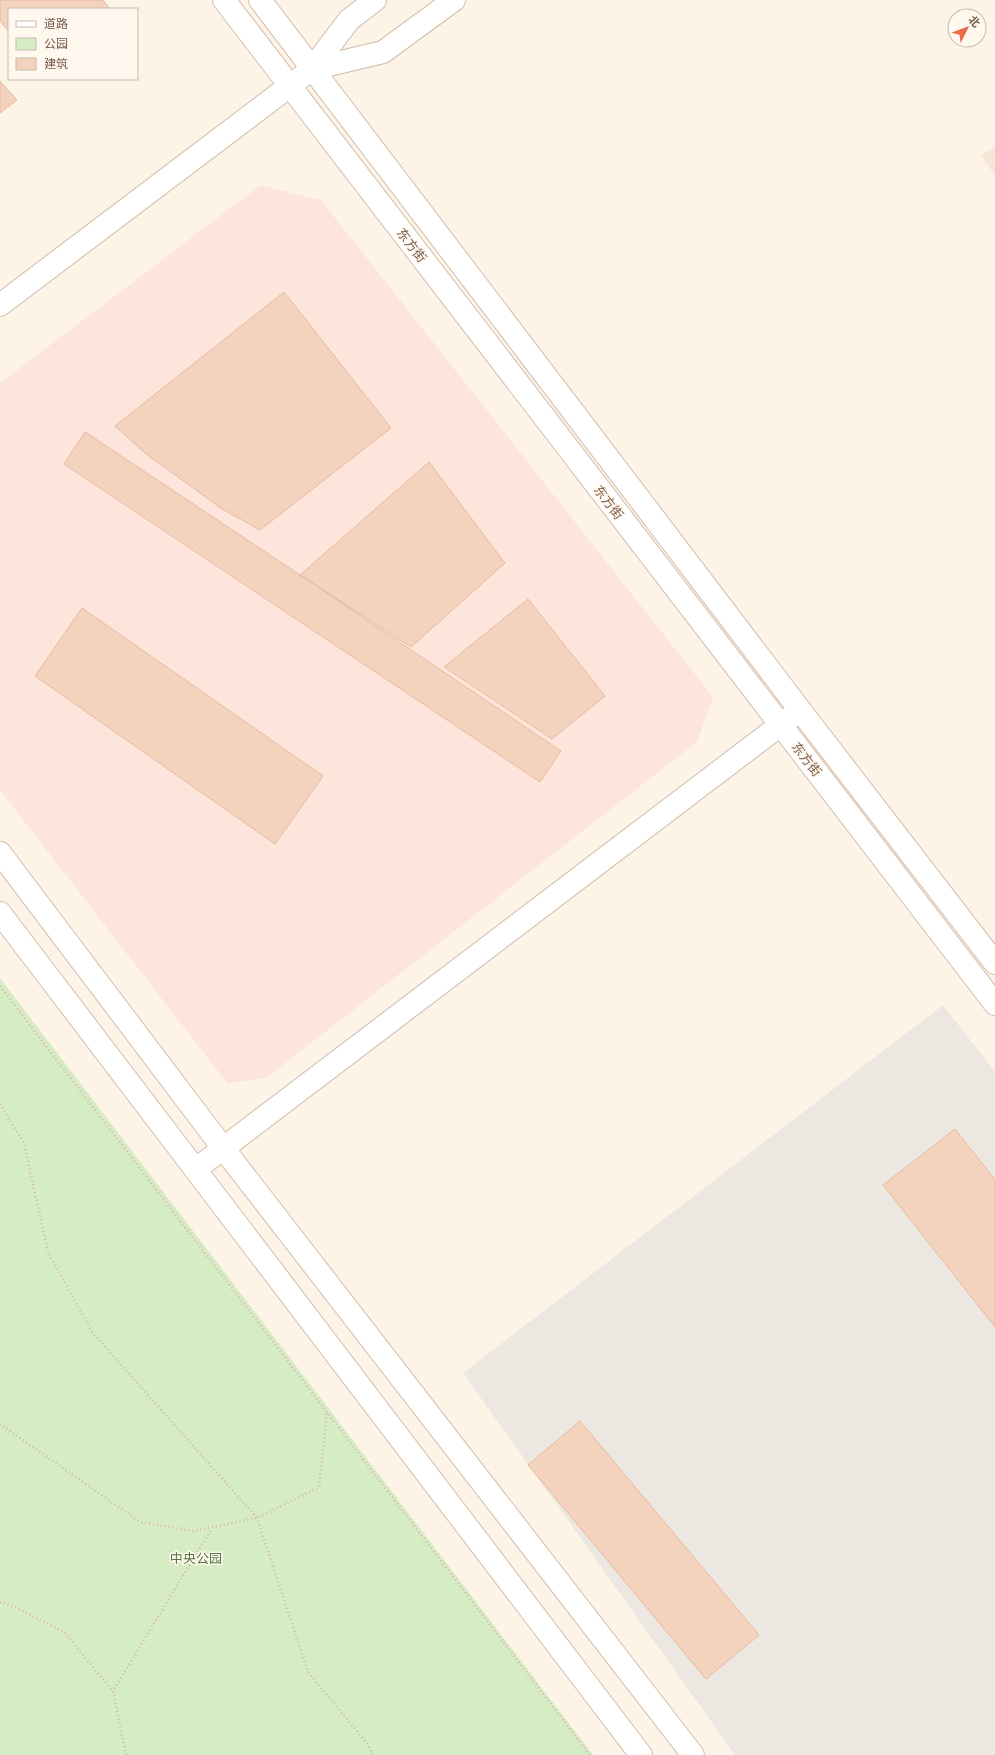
<svg xmlns="http://www.w3.org/2000/svg" width="995" height="1755" font-family="'Exo 2','Noto Sans SC',sans-serif">
  <style>
    .residential { fill: #f5e6d5 }
    .commercial { fill: #fde5db }
    .industrial { fill: #ede7e1 }
    .green { fill: #d5ecc4 }
    .building { fill: #f3d3be; stroke: #e7b99d }
    .lines { fill: none; stroke-linecap: round; stroke-linejoin: round }
    .tertiary-casing { stroke: #cfbcac; stroke-width: 24 }
    .secondary-casing { stroke: #d5beac; stroke-width: 24 }
    .path { stroke: #d9b6a0; stroke-width: 2.5; stroke-dasharray: 1 3; stroke-linecap: butt }
    .tertiary { stroke: #fff; stroke-width: 22 }
    .secondary { stroke: #fff; stroke-width: 22 }
    .labels { text-anchor: middle; stroke-width: 3; stroke-linejoin: round; paint-order: stroke }
    .street-label { font-size: 13px; fill: #785a4a; stroke: #fff8ee }
    .park-label { font-size: 13px; fill: #50783f; stroke: #fff8ee }
  </style>
  <rect width="100%" height="100%" fill="#fdf4e7"/>
  <path class="residential" d="M995 146V175L981 156Z"/>
  <path class="commercial" d="M261 185 321 200 713 697 697 742 266 1078 227 1083 0 790V383Z"/>
  <path class="industrial" d="M943 1005 995 1072V1755H735L463 1373Z"/>
  <path class="green" d="M0 978 593 1755H0Z"/>
  <path class="building" d="M0 0H103L110 9H9V32L0 21Z
    M0 81 17 100 0 113Z
    M284 292 391 428 260 530 222 509 145 453 115 426Z
    M85 432 300 575 561 751 540 782 64 464Z
    M429 462 505 563 411 647 300 575Z
    M528 599 605 696 552 739 444 667Z
    M82 608 323 776 275 844 35 676Z
    M955 1129 995 1180V1327L883 1185Z
    M580 1421 759 1635 706 1679 528 1465Z"/>
  <g class="lines">
    <defs>
      <path id="tertiary" d="M312 69 383 52 454 0
        M0 305 312 69 349 20 375 0
        M196 1169 800 710"/>
      <path id="secondary" d="M224 0 995 1004
        M260 0 800 710 995 963
        M0 853 223 1148 693 1755
        M0 913 641 1755"/>
    </defs>
    <use href="#tertiary" class="tertiary-casing"/>
    <use href="#secondary" class="secondary-casing"/>
    <path class="path" d="M0 986 590 1755
      M0 1104 24 1143 48 1252 92 1332 257 1518 308 1672 366 1742 373 1755
      M0 1424 140 1522 193 1531 257 1518 319 1487 327 1412
      M0 1602 15 1607 64 1632 113 1691
      M126 1755 113 1691 212 1528"/>
    <use href="#tertiary" class="tertiary"/>
    <use href="#secondary" class="secondary"/>
  </g>
  <g class="labels">
    <g class="street-label">
      <text transform="translate(412 245) rotate(52)" y="5">东方街</text>
      <text transform="translate(609 502) rotate(52)" y="5">东方街</text>
      <text transform="translate(807 759) rotate(52)" y="5">东方街</text>
    </g>
    <g class="park-label">
      <text x="196" y="1563">中央公园</text>
    </g>
  </g>
  <rect x="8" y="8" width="130" height="72" fill="#fff8ee" stroke="#c9b9ac"/>
  <rect x="16" y="21" width="20" height="6" fill="#ffffff" stroke="#c9b9ac"/>
  <text x="44" y="28" font-size="12" fill="#785a4a">道路</text>
  <rect x="16" y="38" width="20" height="12" fill="#d5ecc4" stroke="#c9b9ac"/>
  <text x="44" y="48" font-size="12" fill="#785a4a">公园</text>
  <rect x="16" y="58" width="20" height="12" fill="#f3d3be" stroke="#c9b9ac"/>
  <text x="44" y="68" font-size="12" fill="#785a4a">建筑</text>
  <g transform="translate(967 28) rotate(48)"><circle r="19" fill="#fff8ee" stroke="#c9b9ac"/>
  <path d="M0-3L7 15L0 10L-7 15Z" fill="#ea6c49"/>
  <text y="-6" font-size="11" font-weight="bold" text-anchor="middle" fill="#785a4a">北</text>
  </g>
</svg>
